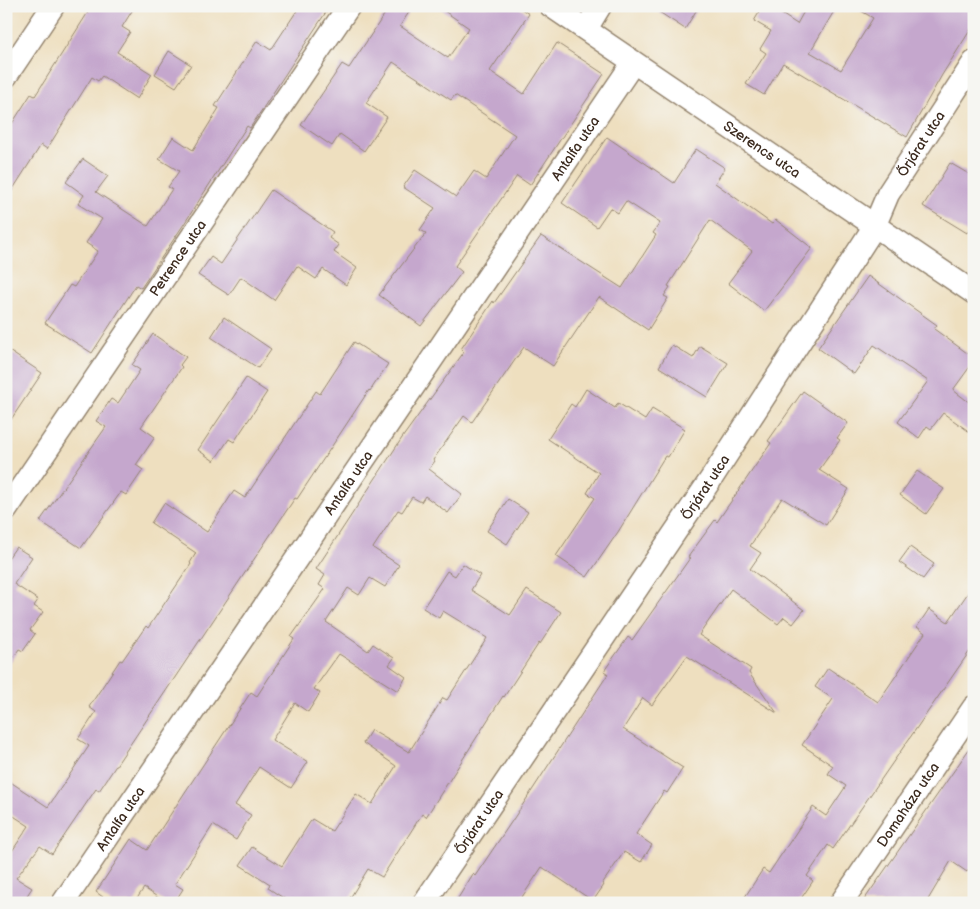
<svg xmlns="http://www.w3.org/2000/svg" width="980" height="909" font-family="'Balsamiq Sans',sans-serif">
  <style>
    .building { fill: #c5a7cd }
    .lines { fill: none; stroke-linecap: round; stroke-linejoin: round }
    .street-casing { stroke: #94846e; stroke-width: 25 }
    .street { stroke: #fff; stroke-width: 22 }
    .labels { text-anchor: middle; stroke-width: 5; stroke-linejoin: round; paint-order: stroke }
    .street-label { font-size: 14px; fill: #3b2a1e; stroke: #f6f6f2 }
  </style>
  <rect width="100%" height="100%" fill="#f6f6f2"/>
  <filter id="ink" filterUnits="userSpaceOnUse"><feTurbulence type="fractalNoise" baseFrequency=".02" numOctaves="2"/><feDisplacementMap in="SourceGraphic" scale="10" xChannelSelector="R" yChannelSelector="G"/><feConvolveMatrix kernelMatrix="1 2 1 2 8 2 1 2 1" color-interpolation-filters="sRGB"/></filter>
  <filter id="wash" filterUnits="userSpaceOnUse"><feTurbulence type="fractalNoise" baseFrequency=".0096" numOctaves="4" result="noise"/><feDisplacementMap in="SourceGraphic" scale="20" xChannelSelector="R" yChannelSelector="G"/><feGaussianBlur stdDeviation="1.12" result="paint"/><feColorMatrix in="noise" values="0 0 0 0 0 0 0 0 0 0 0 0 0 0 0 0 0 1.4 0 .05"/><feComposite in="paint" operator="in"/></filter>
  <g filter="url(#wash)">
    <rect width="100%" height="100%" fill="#eedfbf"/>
    <g id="blocks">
      <path class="building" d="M92 6H135L122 27 130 32 117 52 152 74 137 99 102 76 98 81 92 77 47 149 41 145 6 200V133L31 94 35 96Z
        M300 6H330L250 128 247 126 184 224 141 288 136 285 92 353 45 323 70 285 74 287 98 251 86 243 102 219 78 204 84 195 66 182 83 159 108 176 96 192 148 226 172 189 168 187 179 171 159 159 173 137 193 150 219 108 215 106 257 41 271 50Z
        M390 6H413L400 26 448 58 469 28 437 6H517L529 14 490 71 524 94 557 43 604 74 530 185 517 176 455 266 462 272 421 326 379 295 426 233 420 230 435 208 403 187 415 170 456 197 474 171 486 179 515 135 455 95 451 100 393 62 366 103 387 117 364 151 340 134 332 146 301 125 342 64 349 68Z
        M650 6H699L685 29Z
        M763 6H769L797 24 807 6H837L810 52 841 70 873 18 853 6H974V24L942 75 907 137 783 63 764 95 746 84 766 53 760 49 771 31 754 21Z
        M169 51 191 65 176 87 155 74Z
        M607 137 674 183 696 149 725 168 715 183 772 224 776 220 812 248 764 311 728 283 752 251 710 220 668 286 670 287 664 296 668 298 648 330 599 297 553 366 524 347 472 422 464 416 433 460 435 461 429 469 462 494 448 513 425 496 421 502 412 497 402 512 398 510 373 548 399 565 385 587 370 578 359 595 348 588 326 622 368 651 373 644 394 658 389 665 406 677 398 691 339 654 314 689 320 693 308 712 295 703 272 740 308 762 291 788 259 767 235 805 251 815 236 840 213 825 175 884 183 889 174 903H166L144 888 134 903H111L96 892 131 839 147 850 251 692 257 696 294 639 291 637 325 589 319 585 325 575 316 569 402 438 464 352 461 349 493 301 494 303 541 236 622 288 656 235 653 233 660 223 626 201 618 213 610 208 597 227 562 203Z
        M950 163 974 177V222L967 233 923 206Z
        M271 190 333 232 329 238 339 245 334 252 357 268 346 285 323 269 316 279 297 266 274 300 241 277 229 295 198 275 211 257 221 264Z
        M868 276 937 325 934 329 974 358V361L953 390 974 406V435L943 413 931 429 927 426 919 438 898 422 928 381 874 345 854 374 818 348Z
        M224 317 271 349 258 368 211 337Z
        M153 334 186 357 180 365 182 367 141 427 155 437 136 465 143 470 126 495 121 492 81 548 40 521 106 427 96 421 111 399 118 403 140 370 132 365Z
        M354 342 388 364 370 391 369 390 297 499 295 498 99 791 96 789 52 854 40 846 16 878 32 888 22 903H6V860L29 826 6 811V779L48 807 89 746 78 739 96 712 89 707 120 660 122 661 146 626 148 628 191 564 190 563 196 553 151 523 164 503 207 532 234 491 245 498 316 391 320 394Z
        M672 345 693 358 700 346 728 363 707 397 659 367Z
        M6 349 42 373 6 427Z
        M246 378 267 392 234 442 229 439 214 461 198 450Z
        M586 389 615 408 618 403 645 420 652 409 685 429 668 457 665 456 618 532 587 577 556 556 595 498 587 493 599 473 548 439 571 404 575 407Z
        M803 391 848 423 837 438 840 440 819 470 849 489 826 525 782 498 750 546 761 553 750 569 804 610 793 624 784 617 778 624 731 589 699 635 751 669 749 673 777 713 687 656 652 705 643 698 623 729 683 768 667 793 664 791 636 834 652 845 641 862 624 852 602 884 604 885 593 901 542 867 518 903H455L473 874 475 876 516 815 608 674 604 671 628 637 632 640 690 558 688 557 715 520 717 522 771 443 768 441Z
        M917 471 944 489 926 514 900 495Z
        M508 499 528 512 507 544 487 531Z
        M16 547 32 557 14 584 38 600 34 606 43 612 30 630 35 634 23 651 19 649 6 668V561Z
        M910 547 934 564 923 579 899 562Z
        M463 564 480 575 471 590 510 615 527 590 561 612 540 644 539 643 504 697 503 696 426 817 422 814 382 877 368 869 347 903H291L268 888 270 884 240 865 252 847 282 866 312 819 332 831 356 794 372 804 396 766 363 743 371 730 409 752 443 698 447 700 487 638 443 611 439 618 423 608 447 571 455 576Z
        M974 584V645L833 849 828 845 807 876 813 881 798 903H741L763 869 769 873 813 807 826 816 846 786 828 774 833 766 802 745 833 699 815 687 828 668 878 702 925 633 917 627 929 609 948 622Z
        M974 742V862L967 872 951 861 926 903H862Z"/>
    </g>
  </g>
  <g filter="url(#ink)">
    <use href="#blocks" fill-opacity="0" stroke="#94846e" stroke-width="1"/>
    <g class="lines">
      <defs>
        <g id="street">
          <path id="s1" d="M551 6 974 293"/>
          <path d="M586 29 600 6"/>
          <path d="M6 76 53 6"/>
          <path id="s2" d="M6 510 349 6"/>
          <path id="s3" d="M63 903 633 63"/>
          <path id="s4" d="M424 903 711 479 874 227 888 194 974 62"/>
          <path id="s5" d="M841 903 974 707"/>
        </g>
      </defs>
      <use href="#street" class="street-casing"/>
      <use href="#street" class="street"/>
    </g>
  </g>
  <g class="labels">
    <g class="street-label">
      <text dy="5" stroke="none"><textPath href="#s4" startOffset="908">Őrjárat utca</textPath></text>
      <text dy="5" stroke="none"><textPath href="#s3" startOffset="912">Antalfa utca</textPath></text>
      <text dy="5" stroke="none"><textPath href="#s1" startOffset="255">Szerencs utca</textPath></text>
      <text dy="5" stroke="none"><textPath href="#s2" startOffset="305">Petrence utca</textPath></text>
      <text dy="5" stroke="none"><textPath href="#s3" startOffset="508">Antalfa utca</textPath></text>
      <text dy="5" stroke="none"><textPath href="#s4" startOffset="502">Őrjárat utca</textPath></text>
      <text dy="5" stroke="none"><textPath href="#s5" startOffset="119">Domaháza utca</textPath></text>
      <text dy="5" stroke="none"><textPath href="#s3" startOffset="102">Antalfa utca</textPath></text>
      <text dy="5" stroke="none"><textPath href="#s4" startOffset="98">Őrjárat utca</textPath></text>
    </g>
  </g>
  <rect width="980" height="909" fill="none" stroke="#f6f6f2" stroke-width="25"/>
</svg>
